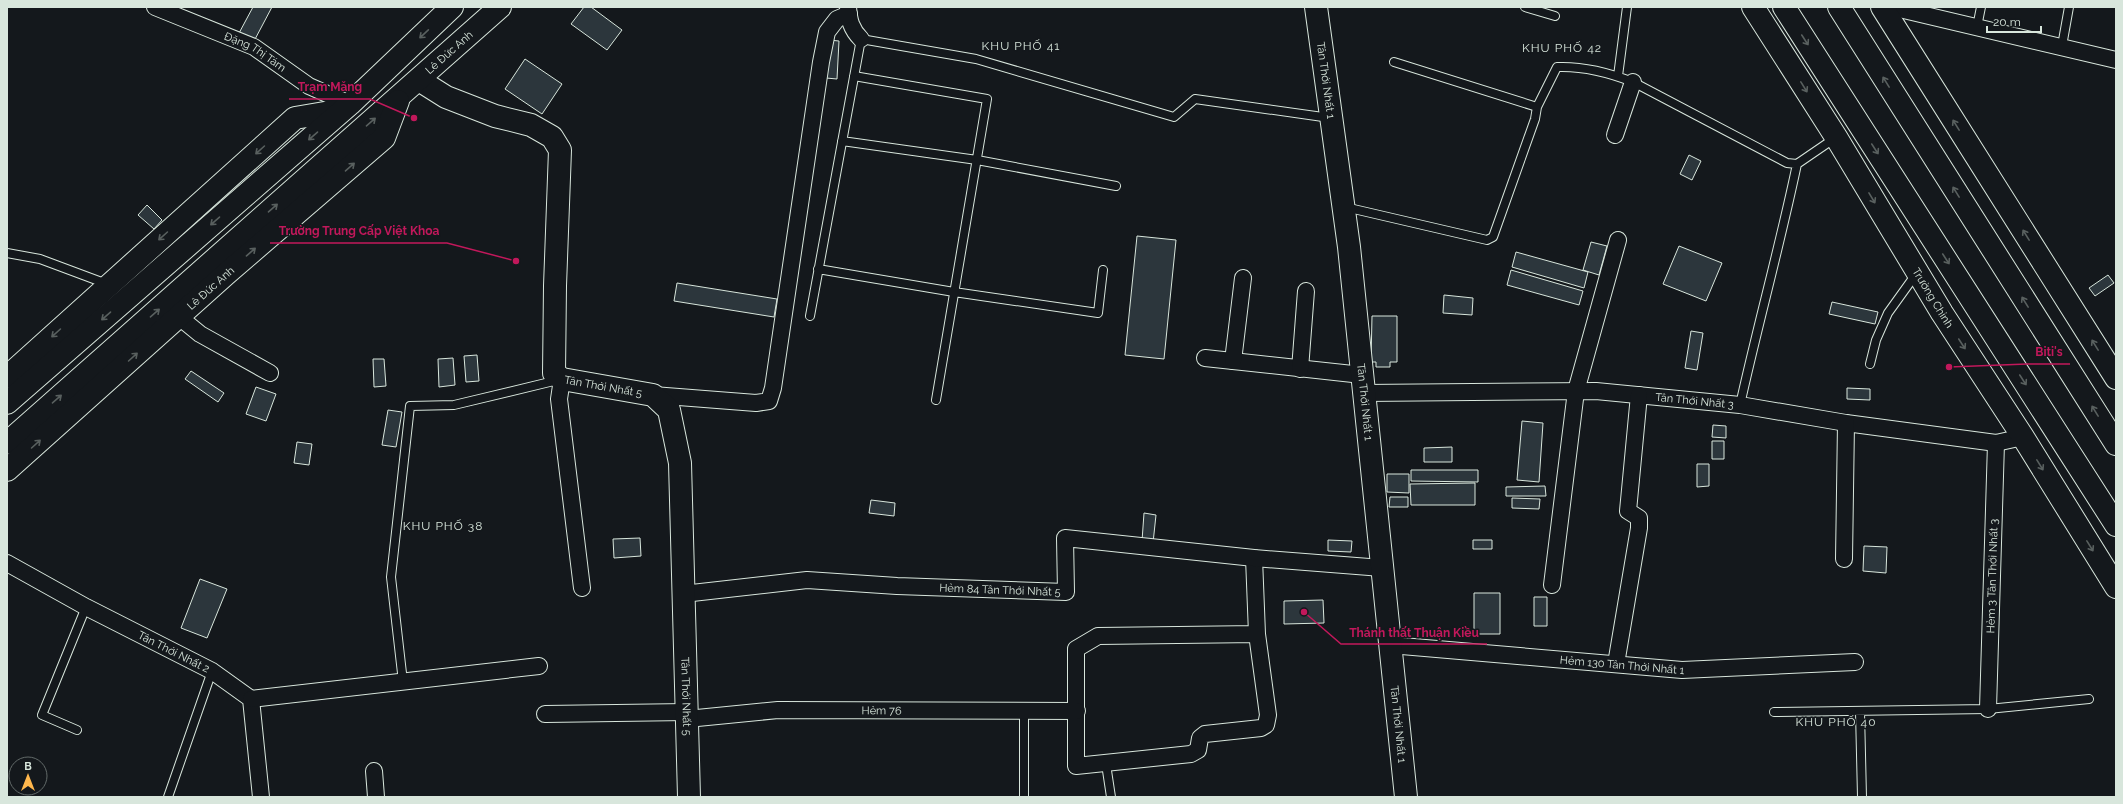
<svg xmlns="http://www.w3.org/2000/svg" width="2123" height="804" font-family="Raleway,sans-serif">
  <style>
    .building { fill: #2c363c; stroke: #d8e6dc }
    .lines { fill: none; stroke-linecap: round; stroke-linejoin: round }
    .lane-casing { stroke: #d8e6dc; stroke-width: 10 }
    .street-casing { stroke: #d8e6dc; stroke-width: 18 }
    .secondary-casing { stroke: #d8e6dc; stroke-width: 24 }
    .primary-casing { stroke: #d8e6dc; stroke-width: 24 }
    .highway-casing { stroke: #d8e6dc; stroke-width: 24 }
    .lane { stroke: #14181c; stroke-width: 8 }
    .street { stroke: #14181c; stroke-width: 16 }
    .secondary { stroke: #14181c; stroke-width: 22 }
    .primary { stroke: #14181c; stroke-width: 22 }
    .highway { stroke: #14181c; stroke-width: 22 }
    .oneway { stroke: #59605f }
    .labels { text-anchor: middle; stroke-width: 3; stroke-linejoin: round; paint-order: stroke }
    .street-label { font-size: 11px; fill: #d8e6dc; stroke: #14181c }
    .neighbourhood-label { font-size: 12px; letter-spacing: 1px; fill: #d8e6dc; stroke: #14181c }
    .leader { fill: none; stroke: #c2185b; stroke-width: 1.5 }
    .callout-dot { fill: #c2185b; stroke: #14181c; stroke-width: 1.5 }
    .callout-label { font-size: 12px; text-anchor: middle; font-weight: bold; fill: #c2185b; stroke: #14181c; stroke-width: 3; stroke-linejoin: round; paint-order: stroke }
  </style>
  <rect width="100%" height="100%" fill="#14181c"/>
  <path class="building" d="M253 7H272L253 43 238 35Z
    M584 7H591L622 30 607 50 571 24Z
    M829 40 839 41 837 79 826 78Z
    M525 59 562 84 542 114 505 89Z
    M1689 155 1701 161 1692 180 1680 174Z
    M147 205 162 220 154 229 138 215Z
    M1137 236 1176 240 1164 359 1125 355Z
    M1591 242 1607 246 1599 275 1583 270Z
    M1679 246 1722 263 1706 301 1663 284Z
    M1516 252 1588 272 1584 288 1512 267Z
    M1511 270 1583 291 1579 305 1507 285Z
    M2108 275 2114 283 2095 296 2089 288Z
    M677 283 777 299 774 317 674 301Z
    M1444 295 1473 298 1472 315 1443 313Z
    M1832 302 1878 312 1875 324 1829 314Z
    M1372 316H1397V362H1390V367H1376V362H1371Z
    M1691 331 1703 333 1697 370 1685 368Z
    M477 355 479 381 466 382 464 356Z
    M453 358 455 385 439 387 438 359Z
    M373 359H384L386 386 374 387Z
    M191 371 224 393 218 402 185 379Z
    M256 387 276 394 266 421 246 414Z
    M1847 388 1870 389V400L1847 399Z
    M388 410 402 412 396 447 382 445Z
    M1522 421 1543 423 1539 482 1517 480Z
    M1713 425 1726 426V438L1712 437Z
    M1712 441H1724V459H1712Z
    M297 442 312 444 309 465 294 463Z
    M1452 447V462H1424V448Z
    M1697 464H1709V486L1697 487Z
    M1411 470H1478V482L1411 481Z
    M1387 474H1409V493L1387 492Z
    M1475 483V505H1411L1410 484Z
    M1545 486 1546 496H1506V487Z
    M1390 497H1408V507H1389Z
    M1512 498 1540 499 1539 509 1512 508Z
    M871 500 895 503 894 516 869 513Z
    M1144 513 1156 515 1153 543 1142 541Z
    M640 538 641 556 614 558 613 539Z
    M1328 540 1352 541 1351 552 1328 551Z
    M1473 540H1492V549H1473Z
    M1864 546 1887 547 1886 573 1863 571Z
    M200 579 227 589 207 638 181 628Z
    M1474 593H1500V634H1474Z
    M1534 597H1547V626H1534Z
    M1323 600 1324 623 1284 624V601Z"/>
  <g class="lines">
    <defs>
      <path id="lane" d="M1525 7 1555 16
        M1977 27 1981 7
        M2062 46 2069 7
        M1394 62 1537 107
        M854 76 987 99 936 400
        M1618 76 1627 7
        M842 141 977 160 1116 186
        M1345 207 1487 240 1493 237 1535 119 1537 107 1557 67C1581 66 1610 73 1633 82L1787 163 1797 164 1835 138
        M7 253 40 259 107 284
        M818 269 954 292 1098 313 1103 270
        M810 316 861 39 976 59 1174 117 1195 99 1330 118
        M1870 364 1876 340 1888 313 1916 274
        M1740 405C1758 324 1780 245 1797 164
        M403 682 391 577 410 406 454 405 558 380
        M1024 711V797
        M1774 712 1988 709 2089 699
        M1860 712 1862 797
        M77 730 42 715 86 607
        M1106 764 1111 797
        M168 797 212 671"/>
      <g id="street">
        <path id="s1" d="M155 7 254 47 309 86 350 104"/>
        <path d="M848 7C849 20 851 29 861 39"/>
        <path d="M1891 7 2116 60"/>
        <path d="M1615 135 1633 82"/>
        <path d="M178 316 200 334 270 373"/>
        <path d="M1205 358 1362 375"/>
        <path d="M1233 361 1243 278"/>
        <path d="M1300 369 1306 291"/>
        <path d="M562 379 559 399 582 588"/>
        <path id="s2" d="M1364 393 1596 391 1740 405 1846 423 1996 443 2023 437"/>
        <path d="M653 395 756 403 769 401 773 388 821 62 827 32 837 19 849 14"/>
        <path d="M1254 558 1257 634 1268 715 1266 725 1261 728 1205 734 1200 738 1198 750 1191 754 1076 766V649L1098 636 1257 634"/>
        <path d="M1844 559 1846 423"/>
        <path id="s3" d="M7 563 86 607 212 671 251 699 261 797"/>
        <path d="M1552 585 1576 391 1618 240"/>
        <path id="s4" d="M683 594 807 580 897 586 1066 592 1065 538 1254 558 1382 568"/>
        <path id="s5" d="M1390 645 1682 670 1855 662"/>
        <path d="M1616 664 1639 528V518L1628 511 1639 395"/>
        <path d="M251 699 539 666"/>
        <path id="s6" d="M1988 709 1996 443"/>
        <path d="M545 714 687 712"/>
        <path id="s7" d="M687 719 778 710 1077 711"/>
        <path d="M374 771 376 797"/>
      </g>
      <g id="secondary">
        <path id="s8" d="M1316 7 1349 247 1406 797"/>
        <path id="s9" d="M419 80 446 97 495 116 531 125 552 137 560 150 555 286 554 373 562 379 653 395 669 410 680 463 689 797"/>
      </g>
      <g id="primary">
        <path id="s10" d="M1753 7 1836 137 1942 313 2023 437 2116 587"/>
        <path d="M1784 7 2116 525"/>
        <path d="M1839 7 2116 444"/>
        <path d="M1882 7 2116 378"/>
      </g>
      <g id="highway">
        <path d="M7 377 295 118 342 110"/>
        <path d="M7 403 350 104 452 7"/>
        <path id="s11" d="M7 443 500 7"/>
        <path id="s12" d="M7 470 226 274 384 138 398 101"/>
      </g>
    </defs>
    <use href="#lane" class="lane-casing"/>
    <use href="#street" class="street-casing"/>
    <use href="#secondary" class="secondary-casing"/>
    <use href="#primary" class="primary-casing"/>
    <use href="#highway" class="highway-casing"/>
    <use href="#lane" class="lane"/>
    <use href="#street" class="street"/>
    <use href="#secondary" class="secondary"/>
    <use href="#primary" class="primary"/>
    <use href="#highway" class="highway"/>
  </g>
  <defs><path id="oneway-shaft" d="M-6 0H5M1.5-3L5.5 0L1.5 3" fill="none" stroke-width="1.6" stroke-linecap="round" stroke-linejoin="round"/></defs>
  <g class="oneway">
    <use href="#oneway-shaft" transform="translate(424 34) rotate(137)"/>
    <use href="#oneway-shaft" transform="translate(1805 40) rotate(57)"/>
    <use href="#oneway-shaft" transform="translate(1886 82) rotate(-122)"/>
    <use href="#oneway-shaft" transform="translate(1804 87) rotate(58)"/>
    <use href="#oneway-shaft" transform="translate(371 122) rotate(-41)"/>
    <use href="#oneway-shaft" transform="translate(1956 125) rotate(-122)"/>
    <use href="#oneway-shaft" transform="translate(313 136) rotate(139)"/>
    <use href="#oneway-shaft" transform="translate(1875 149) rotate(57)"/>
    <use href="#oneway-shaft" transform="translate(260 150) rotate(138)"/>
    <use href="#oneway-shaft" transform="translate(350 167) rotate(-41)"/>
    <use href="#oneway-shaft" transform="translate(1956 192) rotate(-122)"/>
    <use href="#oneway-shaft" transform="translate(1872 198) rotate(59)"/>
    <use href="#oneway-shaft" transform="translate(273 208) rotate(-41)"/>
    <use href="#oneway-shaft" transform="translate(215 221) rotate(139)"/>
    <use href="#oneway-shaft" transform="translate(2026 235) rotate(-122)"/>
    <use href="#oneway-shaft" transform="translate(163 236) rotate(138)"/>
    <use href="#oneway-shaft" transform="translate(251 252) rotate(-41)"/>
    <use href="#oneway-shaft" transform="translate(1946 259) rotate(57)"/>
    <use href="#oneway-shaft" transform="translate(2025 302) rotate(-122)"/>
    <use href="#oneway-shaft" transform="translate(155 313) rotate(-41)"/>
    <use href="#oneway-shaft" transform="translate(106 316) rotate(139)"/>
    <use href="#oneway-shaft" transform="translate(56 333) rotate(138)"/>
    <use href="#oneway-shaft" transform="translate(1962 344) rotate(57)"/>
    <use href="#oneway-shaft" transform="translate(2095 345) rotate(-122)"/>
    <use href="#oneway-shaft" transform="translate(133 357) rotate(-42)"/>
    <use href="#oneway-shaft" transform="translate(2023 380) rotate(57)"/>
    <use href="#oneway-shaft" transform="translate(57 399) rotate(-41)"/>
    <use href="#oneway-shaft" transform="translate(2095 411) rotate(-122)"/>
    <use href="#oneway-shaft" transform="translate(36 444) rotate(-42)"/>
    <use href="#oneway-shaft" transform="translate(2040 465) rotate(58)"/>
    <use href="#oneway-shaft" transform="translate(2090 546) rotate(58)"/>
  </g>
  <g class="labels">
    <g class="street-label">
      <text dy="4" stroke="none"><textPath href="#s1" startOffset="110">Đặng Thị Tám</textPath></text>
      <text dy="4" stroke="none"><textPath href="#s11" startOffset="590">Lê Đức Anh</textPath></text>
      <text dy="4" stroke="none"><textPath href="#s8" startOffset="74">Tân Thới Nhất 1</textPath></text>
      <text dy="4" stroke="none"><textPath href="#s12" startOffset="273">Lê Đức Anh</textPath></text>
      <text dy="4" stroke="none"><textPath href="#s10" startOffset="342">Trường Chinh</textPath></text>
      <text dy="4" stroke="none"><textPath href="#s9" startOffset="436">Tân Thới Nhất 5</textPath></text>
      <text dy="4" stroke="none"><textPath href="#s2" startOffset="331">Tân Thới Nhất 3</textPath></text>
      <text dy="4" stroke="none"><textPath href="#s8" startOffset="398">Tân Thới Nhất 1</textPath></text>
      <text dy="4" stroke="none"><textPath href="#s6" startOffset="133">Hẻm 3 Tân Thới Nhất 3</textPath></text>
      <text dy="4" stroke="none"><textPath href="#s4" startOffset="318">Hẻm 84 Tân Thới Nhất 5</textPath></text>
      <text dy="4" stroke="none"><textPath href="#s3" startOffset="189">Tân Thới Nhất 2</textPath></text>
      <text dy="4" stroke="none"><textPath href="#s5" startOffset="233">Hẻm 130 Tân Thới Nhất 1</textPath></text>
      <text dy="4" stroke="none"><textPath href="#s9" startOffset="796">Tân Thới Nhất 5</textPath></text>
      <text dy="4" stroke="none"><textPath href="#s7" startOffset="195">Hẻm 76</textPath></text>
      <text dy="4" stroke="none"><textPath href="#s8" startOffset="722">Tân Thới Nhất 1</textPath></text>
    </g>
    <g class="neighbourhood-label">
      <text x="1021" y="50">KHU PHỐ 41</text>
      <text x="1562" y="52">KHU PHỐ 42</text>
      <text x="443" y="530">KHU PHỐ 38</text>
      <text x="1836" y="726">KHU PHỐ 40</text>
    </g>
  </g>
  <path class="leader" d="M414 118L370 99H289M516 261L447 243H270M1949 367L2027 364H2070M1304 612L1341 644H1487"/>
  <g class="callout-dot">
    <circle cx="414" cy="118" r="4"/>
    <circle cx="516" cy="261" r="4"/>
    <circle cx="1949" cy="367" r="4"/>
    <circle cx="1304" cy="612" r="4"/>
  </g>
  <g class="callout-label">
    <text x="330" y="91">Trạm Măng</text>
    <text x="359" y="235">Trường Trung Cấp Việt Khoa</text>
    <text x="2049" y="356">Biti's</text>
    <text x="1414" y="637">Thánh thất Thuận Kiều</text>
  </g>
  <rect width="2123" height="804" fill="none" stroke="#d8e6dc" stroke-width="16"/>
  <g transform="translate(28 776)"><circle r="19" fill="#14181c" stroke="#626a69"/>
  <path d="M0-3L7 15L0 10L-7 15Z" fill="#ffb74d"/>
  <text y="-6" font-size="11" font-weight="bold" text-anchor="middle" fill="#d8e6dc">B</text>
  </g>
  <path d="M1987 26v6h54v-6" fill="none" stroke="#d8e6dc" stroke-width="2"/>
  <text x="1993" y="26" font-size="12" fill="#d8e6dc" stroke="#14181c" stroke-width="3" paint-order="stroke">20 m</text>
</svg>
